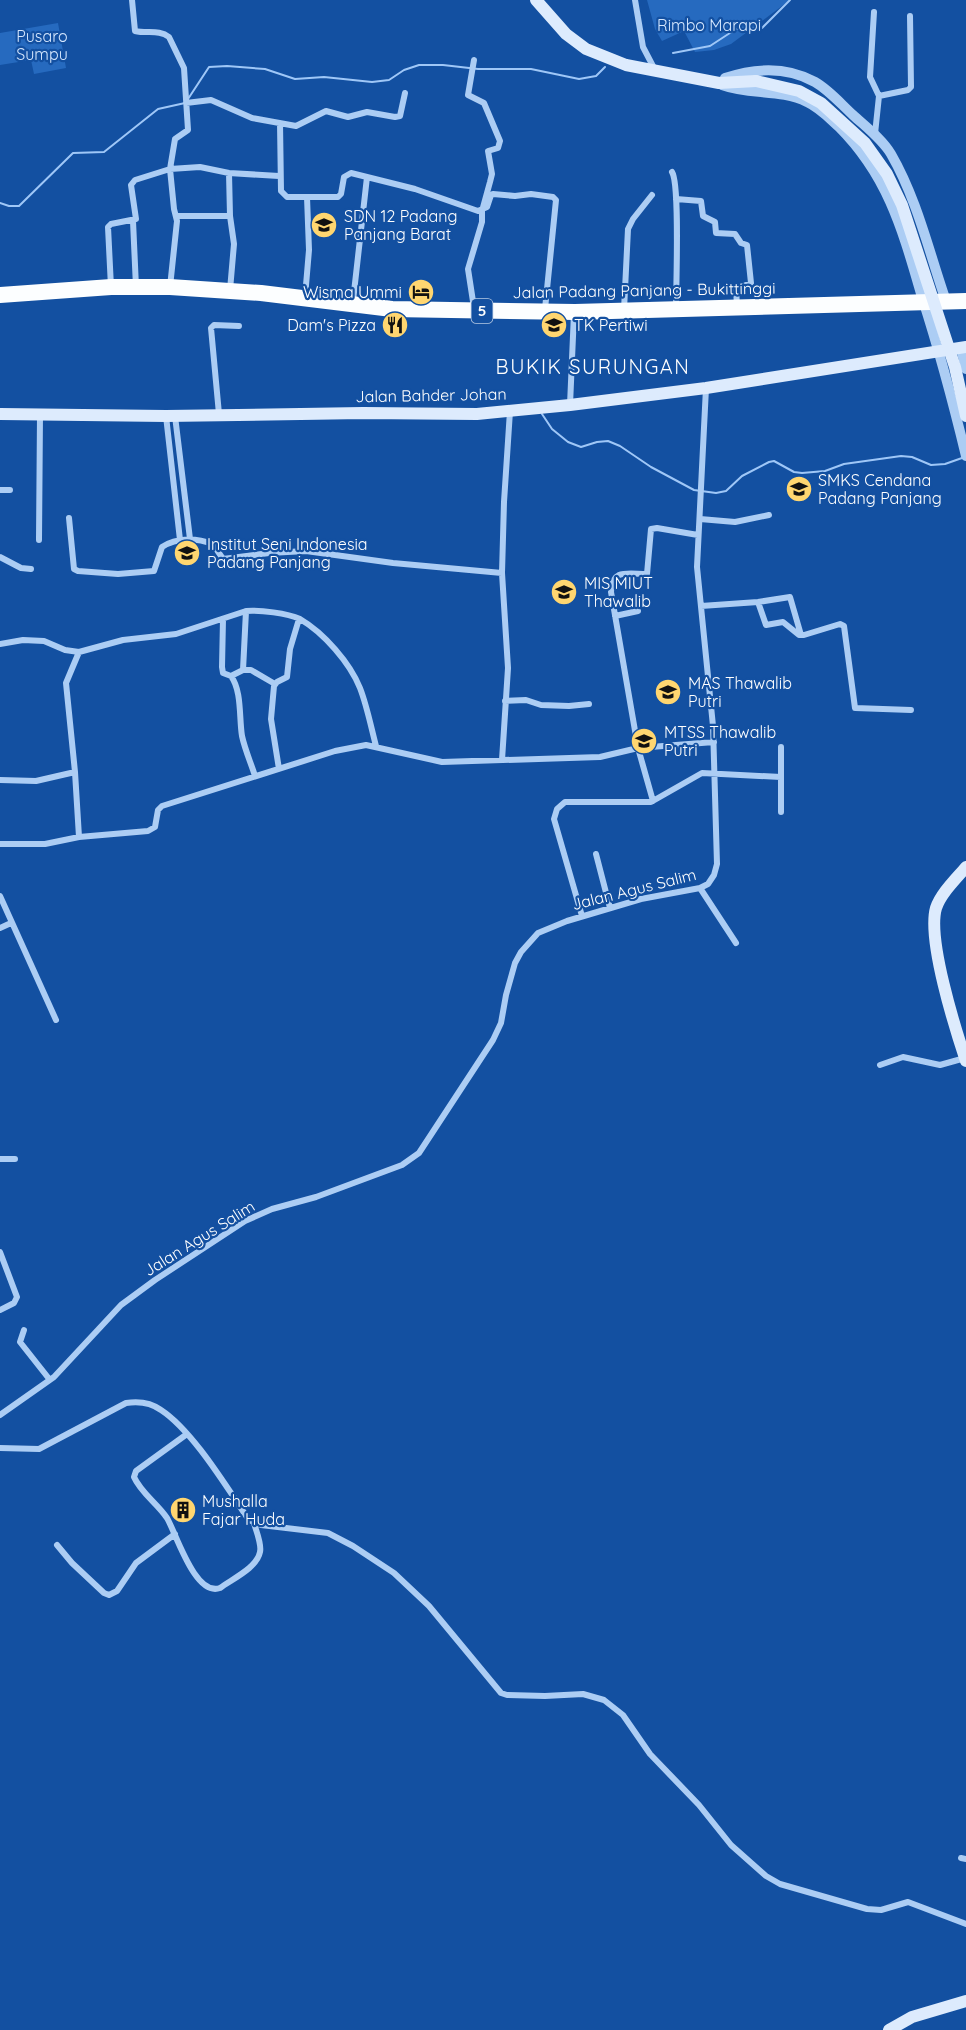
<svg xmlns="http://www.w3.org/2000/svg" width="966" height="2030" font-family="Quicksand,sans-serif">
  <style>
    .green { fill: #266abf }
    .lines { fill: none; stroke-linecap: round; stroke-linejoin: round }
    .stream { stroke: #9fc7f7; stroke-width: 2 }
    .minor { stroke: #accdf4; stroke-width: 6 }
    .tertiary { stroke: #accdf4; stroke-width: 10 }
    .secondary { stroke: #ddebfd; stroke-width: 12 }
    .trunk { stroke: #fcfeff; stroke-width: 16 }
    .secondary-bridge { stroke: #ddebfd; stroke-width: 12 }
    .labels { text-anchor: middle; stroke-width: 4.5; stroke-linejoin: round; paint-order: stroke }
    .shield { fill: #1350a1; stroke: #b8cae3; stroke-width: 1.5 }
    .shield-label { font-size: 15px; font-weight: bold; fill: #fff }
    .park-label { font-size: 16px; fill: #d5e7fe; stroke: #1350a1 }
    .poi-label { font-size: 16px; fill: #fff; stroke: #1350a1; text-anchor: start }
    .street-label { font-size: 16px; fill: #fff; stroke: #1350a1 }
    .quarter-label { font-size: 20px; letter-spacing: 1.5px; fill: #fff; stroke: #1350a1 }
  </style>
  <rect width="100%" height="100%" fill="#1350a1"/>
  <path class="green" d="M647 0H790L731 44 714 50 695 52 684 31 662 41 655 29Z
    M58 23 66 68 34 74 31 60 0 65V33Z"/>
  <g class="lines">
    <path class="stream" d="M673 53 710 46 736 29 762 28 790 0
      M188 99 209 67 227 66 265 69 295 79 324 77 372 82 389 80 404 70 419 65H443L478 69H531L579 79 596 76 605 67
      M0 203 9 206H19L73 153 104 152 158 109 185 103
      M542 414 552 429 568 442 581 447 597 442 608 441 620 446 651 467 694 490 716 493 726 491 742 476 769 462 774 461 794 472 802 473 825 471 844 464 901 456 912 457 931 465 945 464 962 458"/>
    <path class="minor" d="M132 0 135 31C147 34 159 29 169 37L184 68 188 130 175 139 170 169 174 209 177 221 170 287
      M635 0 643 47 655 70
      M874 12 870 77 879 96
      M474 60 468 95 484 103 500 141 498 148 488 151 492 174 490 182 482 211V222L468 269 474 308
      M186 103 211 100 252 118 296 126 326 111 348 117 367 112 395 117 400 116 405 93
      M280 123 281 191 287 197H338L341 194 344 177 351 173 415 189 478 211 487 207 491 195 493 194 515 196 531 194 553 197 556 200 545 309
      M875 134 879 96 908 90 911 87 910 16
      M672 172C680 184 676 287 676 309
      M229 173 230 216 234 244 230 290
      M676 199 701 201 703 216 715 222 716 233 735 234 741 243 747 245 751 283 736 289 737 306
      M176 216H230
      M133 221 136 287
      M111 287 108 227 111 224 136 219 131 185 135 180 170 169 200 167 229 173 279 176
      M305 297 309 250 307 197
      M353 301 367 177
      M624 310 628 229 633 219 652 195
      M570 405 574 313
      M219 414 211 328 214 325 239 326
      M166 416 180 540
      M175 416 190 539
      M0 490H10
      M69 518 74 569 78 571 118 574 154 571 162 547C177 537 197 538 213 544L223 559 269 553 306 551 393 563 502 573
      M700 519 735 522 769 515
      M39 540 40 415
      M0 557 21 568 31 569
      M758 602 766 625 783 622 799 635H804L840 624 844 626 855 708 911 710
      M701 606 758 602 790 597 801 635
      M615 616 638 611
      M223 619 222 667 223 673 231 676 243 670 246 611
      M0 644 23 640 44 641 65 650 79 652
      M243 670H251L275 684
      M231 676C242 691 239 718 242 736 245 750 251 763 255 776
      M505 701 526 700 541 705 569 706 589 704
      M781 747V812
      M502 760 508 668 502 573 504 502 510 411
      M279 769 271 719 274 686 277 682 287 677 290 649 299 619
      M0 780 36 781 75 772
      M653 801 638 748 611 592C612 568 628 574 647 574L651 529 657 528 698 535
      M79 837 75 772 66 683 79 652 123 640 176 634 246 611C260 610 287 613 300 619 324 633 350 663 360 688 367 706 371 727 376 746
      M0 844H45L79 837 148 831 155 827 158 810 162 806 335 751 366 745 442 762 600 757 638 748 714 742
      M596 854 610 908
      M700 888 736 943
      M0 896 56 1020
      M582 916 554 819 557 809 565 802H651L702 773 781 777
      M0 928 11 923
      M880 1065 903 1057 940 1065 965 1058
      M0 1159H15
      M0 1252 17 1297 14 1303 0 1310
      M24 1330 20 1342 50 1380
      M0 1415 54 1377 121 1305 155 1280 245 1221 272 1209 316 1197 402 1165 419 1153 493 1040 501 1023 506 995 515 963 521 952 538 933 567 921 641 899 700 888 708 884 714 875 717 864 713 726 697 567 706 388
      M187 1434 136 1471 134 1477C141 1493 157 1503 167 1518 176 1533 195 1597 220 1588 232 1579 257 1568 260 1552 262 1544 256 1531 254 1523
      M0 1448 39 1449 126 1403C139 1401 150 1402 161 1410 193 1431 227 1488 249 1520L261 1525 328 1533 353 1546 394 1573 429 1606 501 1693 507 1695 545 1696 583 1694 604 1700 623 1715 650 1754 699 1805 731 1845 766 1876 780 1884 867 1909 881 1910 908 1902 966 1924
      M57 1545 72 1563 104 1593 109 1595 117 1591 136 1563 175 1534
      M961 1858 966 1859"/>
    <path class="tertiary" d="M725 78C755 68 786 66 815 82 829 90 841 104 853 115 866 127 882 139 891 154 917 199 929 252 946 301
      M722 85C749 95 781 89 807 102 820 108 829 118 839 127 889 177 903 232 922 297 939 350 953 402 966 456
      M961 348 966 369"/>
    <path class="secondary" d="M536 0 566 34 586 49 626 65 719 83 756 81
      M0 414 166 416 363 413 477 414 570 405 706 388 966 347
      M966 867C956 879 941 893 936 908 927 939 955 1028 966 1061
      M889 2030 912 2017 966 2001"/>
    <path class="trunk" d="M0 295 111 287H170L261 293 392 309 575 312 966 301"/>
    <path class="secondary-bridge" d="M756 81 799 91 821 103 865 143 887 174 902 205 955 367 966 416"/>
  </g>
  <defs>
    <symbol id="school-disc" viewBox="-11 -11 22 22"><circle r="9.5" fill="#ffd670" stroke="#1350a1"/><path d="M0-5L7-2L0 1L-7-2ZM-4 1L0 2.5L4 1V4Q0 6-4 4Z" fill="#111"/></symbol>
    <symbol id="hotel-disc" viewBox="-11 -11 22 22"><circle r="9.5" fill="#ffd670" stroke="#1350a1"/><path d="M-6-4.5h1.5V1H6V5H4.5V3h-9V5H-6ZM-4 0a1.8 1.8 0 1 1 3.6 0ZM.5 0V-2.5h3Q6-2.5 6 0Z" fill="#111"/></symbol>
    <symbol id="restaurant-disc" viewBox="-11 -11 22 22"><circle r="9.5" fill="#ffd670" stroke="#1350a1"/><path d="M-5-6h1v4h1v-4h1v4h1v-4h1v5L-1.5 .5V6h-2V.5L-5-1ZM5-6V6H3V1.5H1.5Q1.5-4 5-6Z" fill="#111"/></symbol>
    <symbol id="university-disc" viewBox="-11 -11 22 22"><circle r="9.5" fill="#ffd670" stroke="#1350a1"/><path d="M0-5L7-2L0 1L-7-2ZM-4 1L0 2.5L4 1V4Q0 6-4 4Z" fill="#111"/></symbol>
    <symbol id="building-disc" viewBox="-11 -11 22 22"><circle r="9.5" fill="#ffd670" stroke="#1350a1"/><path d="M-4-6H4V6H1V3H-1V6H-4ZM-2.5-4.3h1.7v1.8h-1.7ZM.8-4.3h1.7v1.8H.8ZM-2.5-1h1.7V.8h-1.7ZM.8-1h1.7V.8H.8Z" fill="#111"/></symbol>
  </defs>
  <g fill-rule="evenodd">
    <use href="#school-disc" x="309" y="210" width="30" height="30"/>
    <use href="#hotel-disc" x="406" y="277" width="30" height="30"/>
    <use href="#restaurant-disc" x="380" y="310" width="30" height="30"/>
    <use href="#school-disc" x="539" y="310" width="30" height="30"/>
    <use href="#school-disc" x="784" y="474" width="30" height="30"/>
    <use href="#university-disc" x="172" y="538" width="30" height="30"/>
    <use href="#school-disc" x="549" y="577" width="30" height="30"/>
    <use href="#school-disc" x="653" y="677" width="30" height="30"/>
    <use href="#school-disc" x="629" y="726" width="30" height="30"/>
    <use href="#building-disc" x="168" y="1495" width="30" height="30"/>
  </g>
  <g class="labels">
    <rect class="shield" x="471.5" y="299" width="21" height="24" rx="4.5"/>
    <g class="shield-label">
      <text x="482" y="316">5</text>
    </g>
    <g class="park-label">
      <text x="709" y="31">Rimbo Marapi</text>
      <text x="42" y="42">Pusaro<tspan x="42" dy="18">Sumpu</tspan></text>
    </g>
    <g class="poi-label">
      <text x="344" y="222">SDN 12 Padang<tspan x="344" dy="18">Panjang Barat</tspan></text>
      <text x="402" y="298" text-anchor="end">Wisma Ummi</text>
      <text x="376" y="331" text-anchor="end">Dam's Pizza</text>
      <text x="574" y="331">TK Pertiwi</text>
      <text x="818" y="486">SMKS Cendana<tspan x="818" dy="18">Padang Panjang</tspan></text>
      <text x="207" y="550">Institut Seni Indonesia<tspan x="207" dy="18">Padang Panjang</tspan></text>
      <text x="584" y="589">MIS MIUT<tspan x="584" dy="18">Thawalib</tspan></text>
      <text x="688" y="689">MAS Thawalib<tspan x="688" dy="18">Putri</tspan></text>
      <text x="664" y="738">MTSS Thawalib<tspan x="664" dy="18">Putri</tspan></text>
      <text x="202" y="1507">Mushalla<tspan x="202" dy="18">Fajar Huda</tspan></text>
    </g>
    <g class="street-label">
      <text transform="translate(644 290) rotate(-1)" y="6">Jalan Padang Panjang - Bukittinggi</text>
      <text transform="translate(431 395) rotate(-1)" y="6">Jalan Bahder Johan</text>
      <text transform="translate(634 889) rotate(-14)" y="6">Jalan Agus Salim</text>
      <text transform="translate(199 1238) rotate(-32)" y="6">Jalan Agus Salim</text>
    </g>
    <g class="quarter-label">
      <text x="593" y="374">BUKIK SURUNGAN</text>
    </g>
  </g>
</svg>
